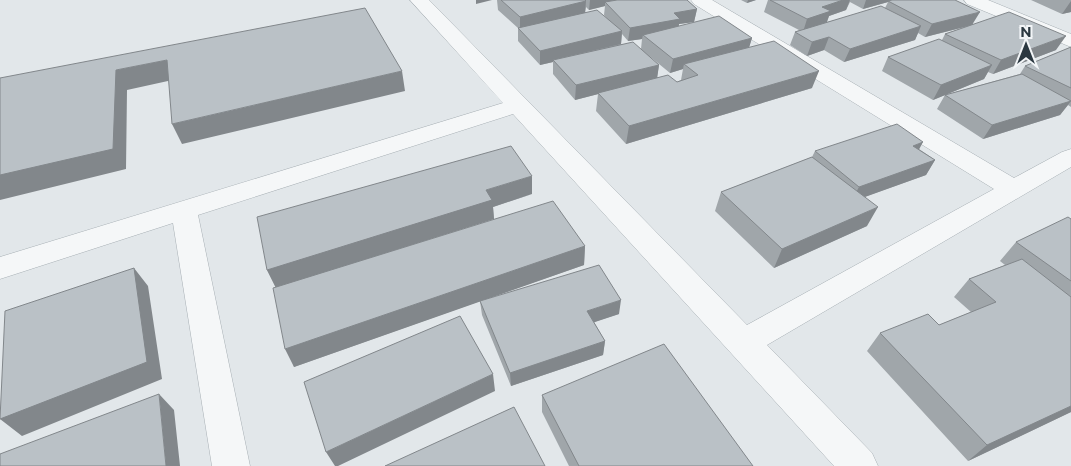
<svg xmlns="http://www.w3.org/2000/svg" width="1071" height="466" font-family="Montserrat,sans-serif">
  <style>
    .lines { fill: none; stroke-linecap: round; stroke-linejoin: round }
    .minor-casing { stroke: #a7afb4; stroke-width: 1 }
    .minor { fill: #f5f7f8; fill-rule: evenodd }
    .wall { fill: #a0a6aa; fill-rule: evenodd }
    .shaded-wall { fill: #82878b }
    .building { fill: #bac1c6; stroke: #82878b }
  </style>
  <rect width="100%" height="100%" fill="#e2e7ea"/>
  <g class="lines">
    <defs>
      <path id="minor" d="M410 0H429L747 325 994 189 694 4 691 0H712L1014 178 1062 152 1071 149V167L767 345 872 453 878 466H834L513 114 198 215 250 466H212L173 223 0 279V257L503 103Z
        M964 0H988L1071 34V47L967 4Z"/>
    </defs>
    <use href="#minor" class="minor-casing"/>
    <use href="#minor" class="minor"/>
  </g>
  <path class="wall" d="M497 0H687L697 9 694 22 679 24V26L752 38 749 47 812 88 626 144 596 111 598 94 575 100 553 74V62L540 65 518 41V28L498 10ZM605 6 604 15 607 19 585 12 586 7 589 10ZM622 34 628 41 642 39 641 49 621 44ZM648 55 670 73 683 69 681 80 677 82 657 77 659 65Z
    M741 0H756L747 3Z
    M768 0H955L973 24 1056 50 993 74 988 72 984 79 933 100 882 71 888 57 942 40 945 34 965 27 925 37 918 33 915 40 844 62 824 50 807 56 790 45 795 32 799 30 764 12ZM850 2 863 9 888 2 885 8 827 22 829 16 846 10Z
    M1031 0H1071V12L1062 14Z
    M1071 47V107L1068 105 1060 115 983 139 937 109 945 95 1020 74 1025 66Z
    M919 149 935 160 926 175 864 197 867 226 774 268 715 211 721 192 812 157 815 151Z
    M532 194 493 207 494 219 338 268 585 246 584 265 486 299 619 314 594 322 605 341 603 355 511 386 482 315 480 301 294 367 276 288 267 270Z
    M1071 219V412L968 461 867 351 880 333 939 325 971 312 954 297 969 279 1005 265 1000 261 1016 242Z
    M542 395 753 466H569L542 412Z"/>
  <path class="shaded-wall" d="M476 0H492L476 4Z
    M590 0H629L605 2V6L589 10Z
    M748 0H756L747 3Z
    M843 0H850L846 10 829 16 826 24 803 32 807 19 822 7Z
    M866 0H894L888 1V2L863 9Z
    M586 1 585 14 520 31V17Z
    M1071 1V12L1062 14Z
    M697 9 694 22 679 24 678 32 643 35 642 39 628 41 630 28 674 13Z
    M980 12 972 25 925 37 932 24Z
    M921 26 915 40 844 62 850 49Z
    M622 31 621 44 553 60V62L540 65V51Z
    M1066 36 1056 50 993 74 1001 60Z
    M829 37 824 50 807 56 812 42Z
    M752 38 748 51 684 64 683 69 670 73 673 59Z
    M167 60 177 79 127 90 126 169 0 200V175L116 70Z
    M659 65 657 79 575 100 576 85Z
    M992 65 984 79 933 100 941 85Z
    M402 71 405 91 182 144 172 124Z
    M819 71 812 88 626 144 629 126Z
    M1071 101 1060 115 983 139 992 125Z
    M923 142 915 157 913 146Z
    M935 160 926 175 851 202 859 187Z
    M532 176V194L493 207 494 219 276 288 267 270 486 190Z
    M878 207 867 226 774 268 782 249Z
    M585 246 584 265 294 367 285 349Z
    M134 268 148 286 162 379 22 436 0 419Z
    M621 300 619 314 586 325 587 311Z
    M605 341 603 355 511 386 510 373Z
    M493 374 495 391 338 466H335L326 452Z
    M159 394 174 410 180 466H166Z
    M1071 406V412L968 461 987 445Z"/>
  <path class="building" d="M501 0H585L586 1 520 17Z
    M617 0H687L697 9 674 13 680 19 630 28 605 2Z
    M770 0H843L822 7 831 11 807 19Z
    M892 0H955L980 12 932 24 888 1Z
    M881 6 921 26 850 49 829 37 812 42 795 32Z
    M365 8 402 71 172 124 167 60 116 70 113 149 0 175V78Z
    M597 10 622 31 540 51 518 28Z
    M1009 12 1066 36 1001 60 945 34Z
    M719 16 752 38 673 59 643 35Z
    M939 39 992 65 941 85 888 57Z
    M774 41 819 71 629 126 598 93 668 75 677 82 698 75 684 64Z
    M633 42 659 65 576 85 553 60Z
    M1071 47V88L1025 66Z
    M1022 74 1071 101 992 125 945 95Z
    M897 124 923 142 913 146 935 160 859 187 815 151Z
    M511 146 532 176 486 190 492 200 267 270 257 217Z
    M812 157 878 207 782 249 721 192Z
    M553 201 585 246 285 349 273 288Z
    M1068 217 1071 219V281L1016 242Z
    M1022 259 1071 297V406L987 445 880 333 928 314 939 325 996 302 969 279Z
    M599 265 621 300 587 311 605 341 510 373 480 301Z
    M134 268 147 362 0 419 5 311Z
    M460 316 493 374 326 452 304 382Z
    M664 344 753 466H579L542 395Z
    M159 394 166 466H0V454Z
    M514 407 545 466H385Z"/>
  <g transform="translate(1026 45)" stroke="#f2f5f7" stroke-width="4" paint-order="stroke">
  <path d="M0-4L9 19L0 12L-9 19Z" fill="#2b3841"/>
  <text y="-8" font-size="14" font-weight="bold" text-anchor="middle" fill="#2b3841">N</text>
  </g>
</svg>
